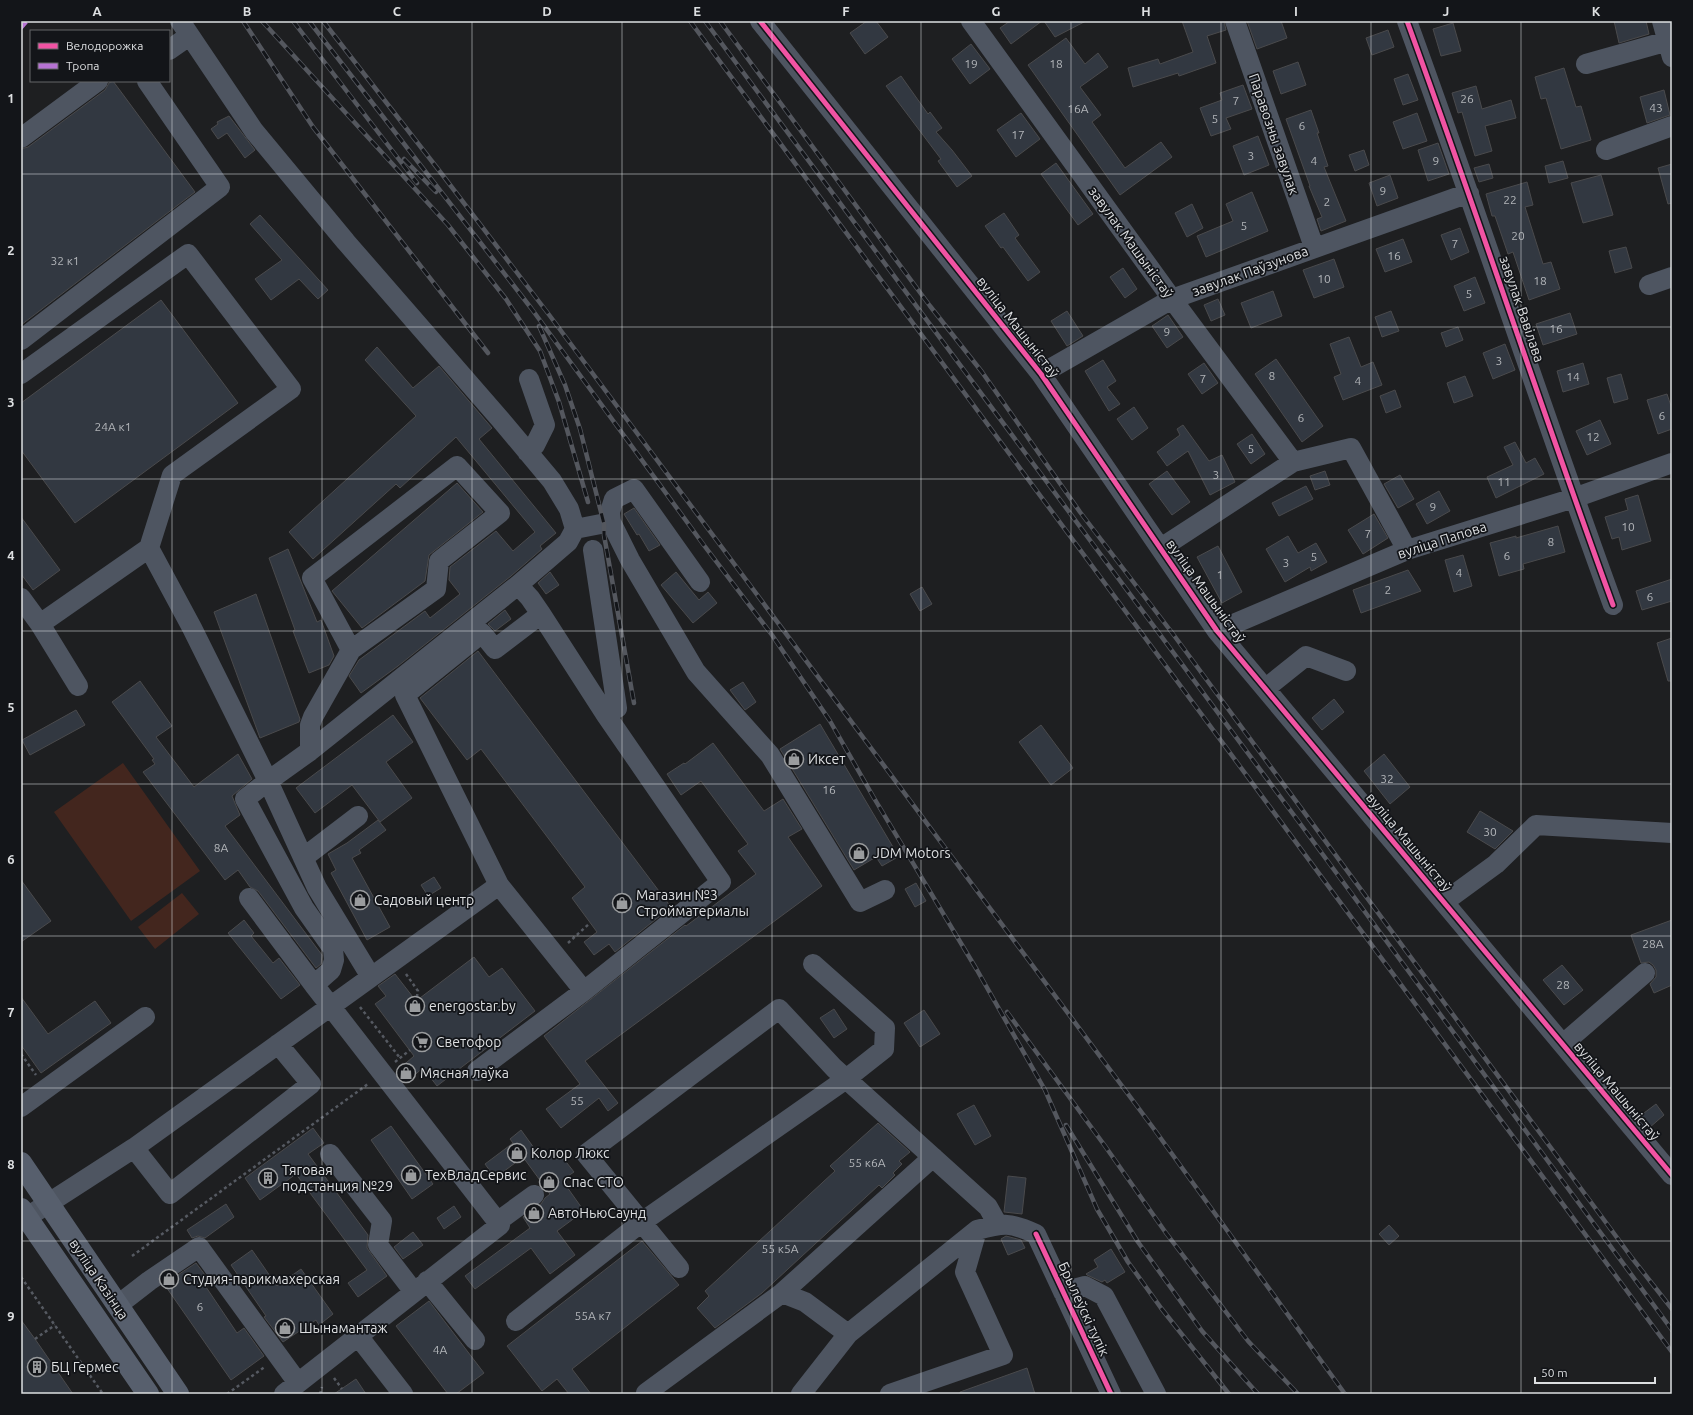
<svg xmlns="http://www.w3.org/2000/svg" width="1693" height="1415" font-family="Ubuntu,sans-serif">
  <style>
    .green { fill: #43261e }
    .building { fill: #323841; stroke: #4a4a4c }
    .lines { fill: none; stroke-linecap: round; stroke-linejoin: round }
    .path { stroke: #565a62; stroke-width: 2.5; stroke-dasharray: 3 3; stroke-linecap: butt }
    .minor { stroke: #4e5561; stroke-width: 20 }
    .major { stroke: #575f6d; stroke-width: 22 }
    .rail-casing { stroke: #54575e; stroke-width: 4.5 }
    .rail { stroke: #131519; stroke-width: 3; stroke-dasharray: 9; stroke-linecap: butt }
    .quiet { stroke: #b673d3; stroke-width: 4; stroke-dasharray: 8 4; stroke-linecap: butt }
    .cycleway-casing { stroke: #131519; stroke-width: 8 }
    .cycleway { stroke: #f153a3; stroke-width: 5 }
    .grid { fill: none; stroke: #dddfe1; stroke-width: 1; stroke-opacity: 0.55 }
    .labels { text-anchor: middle; stroke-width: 3.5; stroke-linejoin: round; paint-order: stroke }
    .number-label { font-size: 12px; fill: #b2b5b9 }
    .street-label { font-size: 14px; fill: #dddfe1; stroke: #131519 }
    .poi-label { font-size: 14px; fill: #dddfe1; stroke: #131519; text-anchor: start }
    .neatline { fill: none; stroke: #dddfe1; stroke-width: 1.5 }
    .grid-label { font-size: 13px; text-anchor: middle; font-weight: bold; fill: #dddfe1 }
  </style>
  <rect width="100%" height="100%" fill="#1e1f21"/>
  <path class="green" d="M123 763 200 871 131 921 54 812Z
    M182 893 199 914 155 949 138 927Z"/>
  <path class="building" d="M867 21H876L888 37 865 54 850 33Z
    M1010 21H1042L1011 44 1000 28Z
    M1044 21H1086L1055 37Z
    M1182 21H1224L1226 30 1207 36 1216 63 1179 76 1178 73 1133 87 1128 68 1158 59 1160 64 1193 52Z
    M1247 21H1281L1287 38 1257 49Z
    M1614 21H1646L1649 34 1619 43Z
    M1453 23 1461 51 1441 56 1433 29Z
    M1388 30 1394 47 1372 55 1366 38Z
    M1066 38 1085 64 1098 53 1108 67 1080 87 1101 115 1092 122 1125 168 1161 142 1172 157 1120 195 1028 65Z
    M971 44 990 69 970 84 952 59Z
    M1298 62 1306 85 1281 94 1273 71Z
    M1564 68 1576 107 1581 106 1591 140 1561 149 1546 98 1541 99 1535 77Z
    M1408 74 1418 100 1403 105 1394 79Z
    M901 76 928 114 930 112 942 128 936 132 952 150 972 176 957 187 938 161 941 159 886 86Z
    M113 81 195 192 21 325V149L28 147 105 90 109 83Z
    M1243 85 1252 109 1226 118 1231 129 1211 136 1200 108 1222 100 1220 93Z
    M1476 86 1482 109 1511 100 1516 118 1485 126 1492 151 1475 156 1462 112 1458 113 1452 93Z
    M1664 90 1670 115 1647 123 1640 97Z
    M1311 110 1319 133H1317L1328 166 1324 167 1346 221 1321 231 1317 219 1322 217 1309 186H1310L1286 119Z
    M1021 113 1040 139 1016 157 997 130Z
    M1417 113 1427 141 1403 149 1393 122Z
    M229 116 255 150 245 158 227 133 218 139 211 129 218 124 217 122Z
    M1258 136 1269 165 1244 175 1233 146Z
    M1438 143 1449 174 1428 181 1418 150Z
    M1364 150 1369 165 1355 171 1349 155Z
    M1563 161 1568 178 1549 183 1545 166Z
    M1056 163 1093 214 1078 225 1041 174Z
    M1489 164 1493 178 1479 182 1474 168Z
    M1672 164V203L1668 204 1658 168Z
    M1390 175 1398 198 1377 206 1369 183Z
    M1601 175 1613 215 1583 223 1571 183Z
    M1527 182 1533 205 1525 207 1543 264 1551 262 1560 289 1529 300 1513 252 1508 254 1495 216H1492L1486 194Z
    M1252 192 1268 231 1206 257 1197 236 1233 221 1226 204Z
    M1192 204 1203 228 1187 237 1175 213Z
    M1004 213 1019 235 1015 238 1040 272 1028 281 1003 247 1001 248 985 226Z
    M260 215 328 290 318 299 299 279 271 300 255 279 282 260 250 224Z
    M1460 228 1469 252 1451 260 1441 235Z
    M1403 239 1412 262 1385 272 1376 249Z
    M1626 247 1632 268 1615 273 1609 251Z
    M1334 259 1344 287 1314 298 1303 270Z
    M1123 268 1137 289 1125 298 1110 277Z
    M1475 277 1485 303 1464 311 1454 286Z
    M1273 291 1282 316 1251 328 1241 303Z
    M1218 299 1225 315 1211 321 1204 305Z
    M161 300 238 403 75 523 21 450V403Z
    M1067 311 1083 336 1067 346 1051 321Z
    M1391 311 1399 331 1382 337 1375 317Z
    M1570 313 1577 334 1543 345 1536 324Z
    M1168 315 1183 337 1167 348 1152 326Z
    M1458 327 1463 340 1446 347 1441 333Z
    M1349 337 1361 367 1373 362 1382 385 1343 400 1334 377 1341 374 1330 344Z
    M1505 344 1515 370 1493 379 1483 353Z
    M377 347 413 388 439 366 492 428 479 439 556 533 540 546 542 549 511 576 398 666 361 693 349 676 359 660 425 611 430 618 460 594 449 580 450 567 496 531 513 551 535 532 456 437 400 488 396 484 313 559 289 532 416 416 365 360Z
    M1276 359 1323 426 1302 442 1255 374Z
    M1103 360 1116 381 1107 387 1120 404 1109 411 1085 371Z
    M1204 363 1218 383 1202 394 1188 374Z
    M1583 363 1589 384 1563 392 1557 371Z
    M1621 374 1628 399 1614 403 1607 378Z
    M1465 376 1473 396 1454 403 1447 383Z
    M1395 390 1401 407 1386 413 1380 396Z
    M1667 394 1672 409V429L1658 434 1647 400Z
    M1134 407 1148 428 1132 440 1117 419Z
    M1600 420 1611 444 1587 455 1576 431Z
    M1183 425 1209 461 1222 455 1235 482 1210 495 1188 451 1167 466 1157 452 1180 435 1177 429Z
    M1252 434 1265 454 1251 464 1237 444Z
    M1515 442 1526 463 1535 458 1544 474 1496 498 1487 477 1513 465 1504 447Z
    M1167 471 1190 502 1172 515 1149 484Z
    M1325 471 1330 485 1315 490 1310 476Z
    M1400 475 1414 499 1398 508 1384 484Z
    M457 483 483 512 429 555 425 581 362 628 332 591Z
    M1306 486 1313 499 1279 516 1272 503Z
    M1439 491 1450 511 1427 524 1416 504Z
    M1638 495 1651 541 1622 550 1619 537 1612 539 1605 517 1628 510 1625 499Z
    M634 508 660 545 649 551 639 534 637 535 624 514Z
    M1374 514 1388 538 1363 554 1348 530Z
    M21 517 60 570 33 590 21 574Z
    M1558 526 1565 552 1523 564 1524 569 1499 576 1490 543 1516 536V538Z
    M1288 536 1298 553 1316 543 1327 562 1311 571 1310 567 1285 582 1266 549Z
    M1218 546 1242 592 1222 603 1197 557Z
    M288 549 317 622 321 620 334 656 329 665 309 673 293 631 295 630 269 558Z
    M1463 555 1472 586 1454 592 1445 560Z
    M1408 570 1421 591 1361 613 1353 590Z
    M550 572 559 585 546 594 538 583Z
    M676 572 699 600 708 592 717 603 693 623 661 585Z
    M1672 579V601L1642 610 1636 591Z
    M922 587 932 604 920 611 910 594Z
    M256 594 300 719 299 722 260 738 214 612Z
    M505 610 511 619 495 631 488 624Z
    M1672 638V681H1668L1657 643Z
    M478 651 671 907 615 952 609 944 594 955 584 942 597 932 572 898 585 887 481 749 467 760 420 698Z
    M140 681 172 726 156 737 194 787 238 754 252 779 232 796 240 815 225 826 322 955 321 964 316 968 258 891 250 887 238 870 225 880 143 772 155 764 152 760 154 759 112 702Z
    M743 682 756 702 745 710 730 690Z
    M1334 699 1344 712 1322 730 1312 718Z
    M76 710 85 725 30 755 22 740Z
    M393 715 413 742 386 762 412 798 380 822 352 785 315 813 296 788Z
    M820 724 893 847 890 849 896 858 882 866 876 857 854 870 780 749Z
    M1041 725 1073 768 1051 785 1019 742Z
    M713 743 764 811 783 799 802 829 788 837 822 886 585 1061 618 1103 608 1111 599 1098 561 1128 546 1109 580 1084 544 1036 685 925 686 926 756 874 738 851 748 844 701 781 681 795 667 774 684 763 685 764Z
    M1384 754 1410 787 1390 804 1364 771Z
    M1480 811 1513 831 1495 849 1467 832Z
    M378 820 386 830 359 850 361 853 352 858 390 927 367 940 331 873 336 870 328 854 347 843Z
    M434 877 441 888 428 896 421 885Z
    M21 880 51 921 21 942Z
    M916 883 926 901 915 907 905 889Z
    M244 920 254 933 251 936 273 963 279 958 300 985 281 999 228 933Z
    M1672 920V985L1654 993 1650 984 1656 977V970L1653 965 1649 962 1641 963 1631 935Z
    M474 957 489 977 502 968 535 1011 437 1086 423 1068 407 1081 398 1070 414 1056 375 1004 386 996 378 986 395 974 416 1001Z
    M1562 965 1583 990 1564 1005 1543 980Z
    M21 997 48 1034 95 1001 111 1023 41 1073 21 1045Z
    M834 1009 847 1029 834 1038 820 1018Z
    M924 1010 940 1034 920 1047 904 1023Z
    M1656 1104 1664 1115 1649 1128 1640 1116Z
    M974 1105 991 1136 975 1145 957 1114Z
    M878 1123 910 1152 899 1161 902 1164 893 1173 895 1175 882 1188 879 1185 762 1293 715 1328 697 1308 709 1296 705 1291 835 1171 830 1166Z
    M391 1126 433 1184 412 1199 371 1140Z
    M313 1128 324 1143 308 1154 368 1235 367 1248 387 1276 358 1297 348 1283 367 1270 296 1174 260 1200 245 1178Z
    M521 1130 542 1159 556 1149 574 1172 562 1180 584 1211 557 1231 575 1255 550 1274 531 1248 475 1289 465 1276 530 1228 523 1217 541 1204 545 1198 550 1194 523 1157 495 1178 485 1164 513 1143 510 1139Z
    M1008 1176 1026 1178 1022 1214 1004 1212Z
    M226 1204 234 1217 205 1238 198 1236 192 1238 187 1230Z
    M454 1206 461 1217 444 1229 437 1218Z
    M1389 1225 1399 1236 1389 1245 1379 1234Z
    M413 1232 423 1245 403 1259 394 1247Z
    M1006 1236 1021 1240 1025 1248 1008 1255 1001 1239Z
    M642 1241 679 1285 572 1369 591 1394H569L557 1379 542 1391 507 1346Z
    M1111 1249 1125 1272 1107 1283 1105 1280 1102 1282 1087 1275 1086 1274 1098 1267 1094 1260Z
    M252 1250 277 1286 301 1269 333 1314 319 1325 316 1320 283 1342 264 1317 266 1316 231 1265Z
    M196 1263 211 1283 206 1287 237 1333 244 1328 264 1356 231 1380 164 1284Z
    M429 1301 484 1373 456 1394H448L396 1326Z
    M21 1320 35 1339 73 1394H21Z
    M1027 1368 1035 1394H960V1392Z
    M356 1379 366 1394H334Z"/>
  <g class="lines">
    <path class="path" d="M568 943 590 923
      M406 974 418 991 416 1001
      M360 1007 400 1058
      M21 1054 36 1075
      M395 1062 410 1050
      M132 1256 368 1084
      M21 1277 103 1394
      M35 1339 55 1325
      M334 1378 342 1389
      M227 1394 266 1366
      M320 1394 322 1387"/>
    <path class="minor" d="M180 21 254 131 346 242 500 419 552 481 569 509 575 529 568 542 518 585 310 751 268 781 317 888 371 977
      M760 21 1041 374 1217 631 1672 1175
      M971 21 1172 299 1293 462
      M1235 21 1314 247
      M1407 21C1478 215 1542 411 1613 605
      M1662 21 1672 57
      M169 50 189 36
      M1586 64 1668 41
      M21 138 98 81
      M1606 150 1672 126
      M1649 285 1672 277
      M21 340 220 187 147 81
      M21 374 188 254 291 389 172 475 149 548 192 628 268 781 245 799 304 908 333 949 334 960 331 970 314 985 500 1225 284 1394
      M1041 374 1172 299 1469 193
      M527 452 535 445 545 425 529 379
      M611 522 610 512 614 499 634 489 700 582
      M575 529 611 522 630 560 696 672 770 755 860 902 885 890
      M1161 548 1293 462 1351 448 1407 550
      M593 550 617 708 606 715
      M518 585 530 598 541 614 606 715 721 882 584 991 499 885 405 695 482 633 495 649 541 614
      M21 598 40 624 78 686
      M40 624 149 548
      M1217 631 1407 550 1574 498 1672 463
      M1266 688 1306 656 1346 671
      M310 751V725L313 717 351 650 436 589 439 561 500 513 457 466 312 578 351 650
      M303 858 358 816
      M249 898 314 985
      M1444 902 1496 864 1536 825 1672 833
      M1563 1044 1645 973
      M477 1071 584 991
      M21 1107 145 1017
      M134 1148 170 1194 311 1084 278 1044
      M330 1154 382 1221 378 1245 414 1292
      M21 1221 134 1148 499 885
      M497 1222 534 1195
      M679 1268 586 1154 779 1009 834 1068 988 1207 998 1225
      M427 1281 475 1340
      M1063 1292 1085 1286 1104 1296 1156 1394
      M782 1293 933 1157
      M118 1305 149 1281 199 1247 298 1383
      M516 1321 642 1222 846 1079 884 1049 885 1028 813 964
      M358 1336 403 1394
      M646 1394V1393L782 1293 805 1302 848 1334
      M801 1394 848 1334 977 1230C1004 1223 1010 1222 1036 1234L1111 1394
      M890 1394 1003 1355 965 1272 977 1230"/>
    <path class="major" d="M21 1163 178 1394
      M21 1209 148 1394"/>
    <defs>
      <path id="rail" d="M243 21 313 127 488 353
        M262 21 448 225 506 299 540 351 559 402 588 502
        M293 21 417 183
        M309 21 531 308 703 544 772 635 830 721 874 798 977 970 1045 1090 1097 1209 1128 1262 1161 1308 1229 1394
        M323 21 441 173 550 316 1154 1129 1345 1394
        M690 21 1672 1352
        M705 21 1296 818 1672 1330
        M720 21 930 306 982 372 1080 512 1173 634 1632 1258 1672 1309
        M404 159 436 192
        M539 326 565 385 580 429 604 524V535L634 703
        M1007 1012 1105 1146 1166 1233 1248 1341 1298 1394
        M1066 1125 1138 1242 1202 1331 1258 1394"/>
    </defs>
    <use href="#rail" class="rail-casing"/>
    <use href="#rail" class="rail"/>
    <path class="quiet" d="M21 28 27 21"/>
    <defs>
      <path id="cycleway" d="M760 21 1041 374 1217 631 1672 1175
        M1407 21C1478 215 1542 411 1613 605
        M1036 1234 1111 1394"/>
    </defs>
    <use href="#cycleway" class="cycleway-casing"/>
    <use href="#cycleway" class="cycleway"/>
  </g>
  <path class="grid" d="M172 21V1394M322 21V1394M472 21V1394M622 21V1394M772 21V1394M921 21V1394M1071 21V1394M1221 21V1394M1371 21V1394M1521 21V1394M21 174H1672M21 327H1672M21 479H1672M21 631H1672M21 784H1672M21 936H1672M21 1088H1672M21 1241H1672"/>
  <defs>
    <symbol id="shop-ring" viewBox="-11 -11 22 22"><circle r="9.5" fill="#131519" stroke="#9a9c9e" stroke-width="1.5"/><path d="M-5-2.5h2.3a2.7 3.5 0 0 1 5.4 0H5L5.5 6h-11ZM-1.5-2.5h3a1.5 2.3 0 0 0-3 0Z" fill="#9a9c9e"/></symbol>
    <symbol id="supermarket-ring" viewBox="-11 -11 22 22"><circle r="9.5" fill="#131519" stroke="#9a9c9e" stroke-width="1.5"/><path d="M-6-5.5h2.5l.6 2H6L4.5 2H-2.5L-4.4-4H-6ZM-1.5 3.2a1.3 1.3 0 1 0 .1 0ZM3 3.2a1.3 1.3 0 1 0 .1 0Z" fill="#9a9c9e"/></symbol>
    <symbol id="building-ring" viewBox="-11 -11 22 22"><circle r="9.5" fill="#131519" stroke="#9a9c9e" stroke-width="1.5"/><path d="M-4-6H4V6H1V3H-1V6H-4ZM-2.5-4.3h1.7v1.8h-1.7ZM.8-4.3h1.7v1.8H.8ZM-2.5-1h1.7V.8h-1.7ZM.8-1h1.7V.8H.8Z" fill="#9a9c9e"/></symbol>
  </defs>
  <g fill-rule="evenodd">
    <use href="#shop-ring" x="783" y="748" width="22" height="22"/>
    <use href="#shop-ring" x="848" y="842" width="22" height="22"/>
    <use href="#shop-ring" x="349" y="889" width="22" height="22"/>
    <use href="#shop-ring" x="611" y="892" width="22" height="22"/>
    <use href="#shop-ring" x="404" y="995" width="22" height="22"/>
    <use href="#supermarket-ring" x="411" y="1031" width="22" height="22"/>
    <use href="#shop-ring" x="395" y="1062" width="22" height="22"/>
    <use href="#shop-ring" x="506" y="1142" width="22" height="22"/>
    <use href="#shop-ring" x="400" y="1164" width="22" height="22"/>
    <use href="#building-ring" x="257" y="1167" width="22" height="22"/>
    <use href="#shop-ring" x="538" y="1171" width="22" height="22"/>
    <use href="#shop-ring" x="523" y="1202" width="22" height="22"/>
    <use href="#shop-ring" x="158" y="1268" width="22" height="22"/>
    <use href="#shop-ring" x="274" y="1317" width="22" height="22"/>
    <use href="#building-ring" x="26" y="1356" width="22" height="22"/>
  </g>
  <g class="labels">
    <g class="number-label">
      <text x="971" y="68">19</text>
      <text x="1056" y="68">18</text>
      <text x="1467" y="103">26</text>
      <text x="1236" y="105">7</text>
      <text x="1656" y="112">43</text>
      <text x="1078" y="113">16А</text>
      <text x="1215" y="123">5</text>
      <text x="1302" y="130">6</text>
      <text x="1018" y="139">17</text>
      <text x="1251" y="160">3</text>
      <text x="1314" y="165">4</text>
      <text x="1436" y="165">9</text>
      <text x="1383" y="195">9</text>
      <text x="1510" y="204">22</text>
      <text x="1327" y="206">2</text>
      <text x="1244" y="230">5</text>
      <text x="1518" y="240">20</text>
      <text x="1455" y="248">7</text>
      <text x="1394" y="260">16</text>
      <text x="65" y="265">32 к1</text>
      <text x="1324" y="283">10</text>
      <text x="1540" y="285">18</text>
      <text x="1469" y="298">5</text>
      <text x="1556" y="333">16</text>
      <text x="1167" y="336">9</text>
      <text x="1499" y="365">3</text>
      <text x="1272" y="380">8</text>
      <text x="1573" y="381">14</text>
      <text x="1203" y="383">7</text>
      <text x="1358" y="385">4</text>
      <text x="1662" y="420">6</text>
      <text x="1301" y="422">6</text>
      <text x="113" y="431">24А к1</text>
      <text x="1593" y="441">12</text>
      <text x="1251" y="453">5</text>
      <text x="1216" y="479">3</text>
      <text x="1504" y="486">11</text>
      <text x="1433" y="511">9</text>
      <text x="1628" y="531">10</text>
      <text x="1368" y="538">7</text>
      <text x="1551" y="546">8</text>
      <text x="1507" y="560">6</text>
      <text x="1314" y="561">5</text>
      <text x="1286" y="567">3</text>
      <text x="1459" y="577">4</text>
      <text x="1220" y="579">1</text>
      <text x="1388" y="594">2</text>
      <text x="1650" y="601">6</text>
      <text x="1387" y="783">32</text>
      <text x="829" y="794">16</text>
      <text x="1490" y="836">30</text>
      <text x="221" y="852">8А</text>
      <text x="1653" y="948">28А</text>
      <text x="1563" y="989">28</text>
      <text x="577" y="1105">55</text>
      <text x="867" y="1167">55 к6А</text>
      <text x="780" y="1253">55 к5А</text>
      <text x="200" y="1311">6</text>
      <text x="593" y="1320">55A к7</text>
      <text x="440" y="1354">4А</text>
    </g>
    <g class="street-label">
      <text transform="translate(1274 134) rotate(71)" y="5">Паравозны завулак</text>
      <text transform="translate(1131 242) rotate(54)" y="5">завулак Машыністаў</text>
      <text transform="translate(1250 271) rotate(-20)" y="5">завулак Паўзунова</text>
      <text transform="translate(1522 309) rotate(71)" y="5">завулак Вавілава</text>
      <text transform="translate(1018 327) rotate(52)" y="5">вуліца Машыністаў</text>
      <text transform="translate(1442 540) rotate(-18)" y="5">вуліца Папова</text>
      <text transform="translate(1206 591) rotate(54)" y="5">вуліца Машыністаў</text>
      <text transform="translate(1409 842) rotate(50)" y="5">вуліца Машыністаў</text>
      <text transform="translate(1617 1091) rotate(50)" y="5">вуліца Машыністаў</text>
      <text transform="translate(99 1279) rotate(56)" y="5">вуліца Казінца</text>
      <text transform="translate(1084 1309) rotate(65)" y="5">Брылеўскі тупік</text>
    </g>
    <g class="poi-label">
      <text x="808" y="764">Иксет</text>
      <text x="873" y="858">JDM Motors</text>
      <text x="636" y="900">Магазин №3<tspan x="636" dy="16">Стройматериалы</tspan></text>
      <text x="374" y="905">Садовый центр</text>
      <text x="429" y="1011">energostar.by</text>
      <text x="436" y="1047">Светофор</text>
      <text x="420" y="1078">Мясная лаўка</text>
      <text x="531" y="1158">Колор Люкс</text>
      <text x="282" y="1175">Тяговая<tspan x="282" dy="16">подстанция №29</tspan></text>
      <text x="425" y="1180">ТехВладСервис</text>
      <text x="563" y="1187">Спас СТО</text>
      <text x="548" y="1218">АвтоНьюСаунд</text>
      <text x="183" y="1284">Студия-парикмахерская</text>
      <text x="299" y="1333">Шынамантаж</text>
      <text x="51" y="1372">БЦ Гермес</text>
    </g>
  </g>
  <rect width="1693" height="1415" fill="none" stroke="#131519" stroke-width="44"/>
  <rect x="30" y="30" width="140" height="52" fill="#131519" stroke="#646669"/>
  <rect x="38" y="43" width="20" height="6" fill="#f153a3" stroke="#646669"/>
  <text x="66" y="50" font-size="12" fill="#dddfe1">Велодорожка</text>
  <rect x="38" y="63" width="20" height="6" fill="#b673d3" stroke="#646669"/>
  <text x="66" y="70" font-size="12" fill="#dddfe1">Тропа</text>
  <path d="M1535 1377v6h120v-6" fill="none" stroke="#dddfe1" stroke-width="2"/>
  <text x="1541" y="1377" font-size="12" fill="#dddfe1" stroke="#131519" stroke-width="3" paint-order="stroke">50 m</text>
  <rect x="22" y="22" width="1649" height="1371" class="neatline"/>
  <g class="grid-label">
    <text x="97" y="16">A</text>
    <text x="247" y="16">B</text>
    <text x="397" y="16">C</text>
    <text x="547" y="16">D</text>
    <text x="697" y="16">E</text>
    <text x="846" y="16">F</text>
    <text x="996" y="16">G</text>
    <text x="1146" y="16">H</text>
    <text x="1296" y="16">I</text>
    <text x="1446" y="16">J</text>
    <text x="1596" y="16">K</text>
    <text x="11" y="103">1</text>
    <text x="11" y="255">2</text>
    <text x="11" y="407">3</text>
    <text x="11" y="560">4</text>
    <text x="11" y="712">5</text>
    <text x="11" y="864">6</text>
    <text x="11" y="1017">7</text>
    <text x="11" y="1169">8</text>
    <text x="11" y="1321">9</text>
  </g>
</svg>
